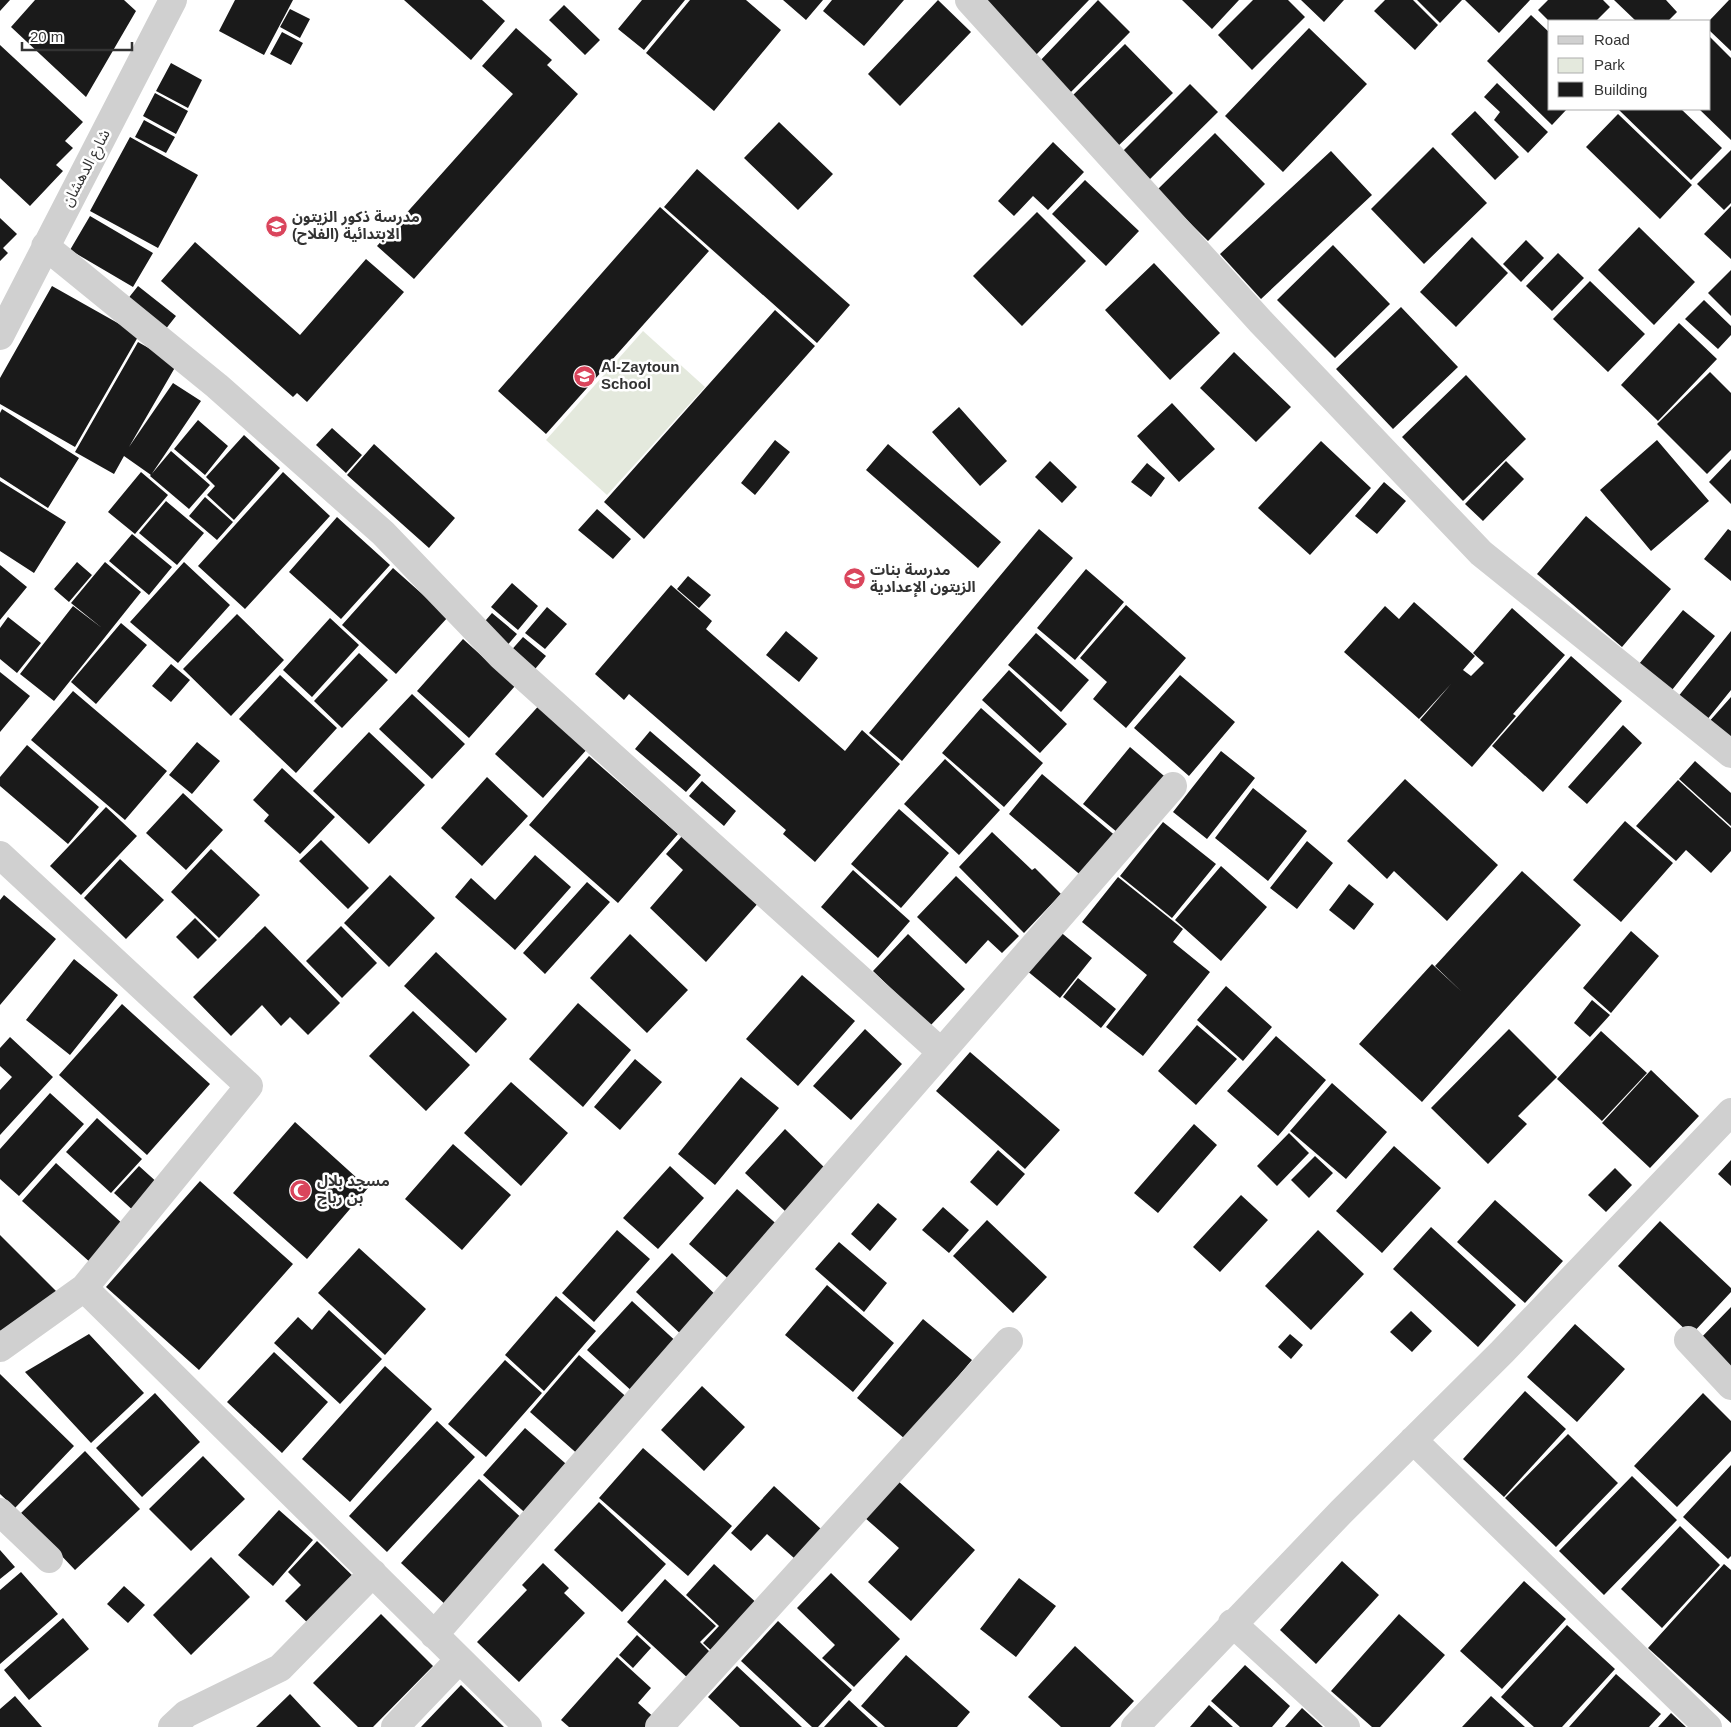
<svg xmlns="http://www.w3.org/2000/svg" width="1731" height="1727" font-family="Helvetica,'Noto Sans Arabic',sans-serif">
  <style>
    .green { fill: #e4e9dd }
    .building { fill: #1a1a1a }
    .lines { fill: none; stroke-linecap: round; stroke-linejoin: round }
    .minor { stroke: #d0d0d0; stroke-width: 28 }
    .labels { text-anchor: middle; stroke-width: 5; stroke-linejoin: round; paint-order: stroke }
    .street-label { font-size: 15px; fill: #333; stroke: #fff }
    .poi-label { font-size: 15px; font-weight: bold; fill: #333; stroke: #fff; text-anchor: start }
  </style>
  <rect width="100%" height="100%" fill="#fff"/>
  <path class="green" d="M643 331 705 387 607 495 546 440Z"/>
  <path class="building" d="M0 0H10L0 11Z
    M35 0H124L136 11 86 97 11 27Z
    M235 0H293L264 55 219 31Z
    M404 0H482L505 21 471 60Z
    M642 0H685L644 50 618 29Z
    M690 0H746L781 30 714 111 646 53Z
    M783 0H823L806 20Z
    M832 0H904L864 46 823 11Z
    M938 0 971 32 900 106 868 74Z
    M975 0H1089L1034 57Z
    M1098 0 1130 32 1069 94 1038 63Z
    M1182 0H1239L1212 29Z
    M1253 0H1288L1305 17 1252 70 1218 35Z
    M1301 0H1344L1324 22Z
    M1385 0H1413L1438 25 1415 50 1374 11Z
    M1417 0H1462L1440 23Z
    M1465 0H1530L1499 33Z
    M1548 0H1603L1610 7 1596 21H1549L1538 10Z
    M1614 0H1666L1677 12 1668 21H1636Z
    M1729 0H1731V51L1710 31V20Z
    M564 5 600 40 585 55 549 20Z
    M290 9 310 19 300 38 280 27Z
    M1531 15 1550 33V109H1567L1552 125 1487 61Z
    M516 28 552 60 547 65 578 94 414 279 377 246 513 94 482 66Z
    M1309 28 1367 84 1283 172 1225 116Z
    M282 32 303 43 291 65 270 54Z
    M1710 37 1731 58V140L1699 109H1710Z
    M1125 44 1173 93 1115 149 1068 100Z
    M0 45 83 122 65 141 73 148 56 165 63 171 30 206 0 178Z
    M171 63 202 80 188 108 156 91Z
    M1497 83 1548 132 1528 153 1494 120 1500 112 1484 97Z
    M1190 84 1218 112 1146 183 1119 155Z
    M155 93 188 111 176 134 143 116Z
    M1620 109H1681L1722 148 1691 180 1619 110Z
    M1475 111 1519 157 1495 180 1451 134Z
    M1618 114 1692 185 1660 219 1586 147Z
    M144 120 175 137 166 153 135 137Z
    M779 122 833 174 798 210 744 158Z
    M1215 133 1265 184 1208 241 1157 190Z
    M130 137 198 175 158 248 90 211Z
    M1053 142 1084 172 1048 210 1033 196 1014 216 998 201Z
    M1433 147 1487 203 1424 264 1371 209Z
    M1731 150V203L1724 210 1697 184Z
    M1331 151 1372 195 1261 299 1220 254Z
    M697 169 850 305 817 343 664 207Z
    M1085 180 1139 231 1106 266 1052 214Z
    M1731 206V259L1704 234Z
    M660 207 709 251 546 434 498 391Z
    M1037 212 1086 261 1022 326 973 276Z
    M90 216 153 253 133 287 70 250Z
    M0 218 17 234 3 248 8 253 0 261Z
    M1639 227 1695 282 1654 325 1598 270Z
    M1472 237 1508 273 1456 327 1420 292Z
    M1526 240 1544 258 1521 282 1503 264Z
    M195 242 300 335 366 259 404 292 307 402 297 393 293 397 161 281Z
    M1333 245 1390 304 1335 358 1277 300Z
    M1558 253 1584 278 1552 311 1526 286Z
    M1154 263 1220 333 1170 380 1105 310Z
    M1731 270V316L1708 293Z
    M1590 281 1645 334 1608 372 1553 319Z
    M52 286 139 335 75 447 0 404V378Z
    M138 286 176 316 161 335 123 305Z
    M1704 300 1731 326V335L1718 349 1685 319Z
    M1401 307 1458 367 1393 429 1336 369Z
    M775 310 815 346 644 539 604 502Z
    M1679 323 1717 359 1658 421 1621 385Z
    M138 342 177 364 129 447 173 383 201 401 151 475 124 456 114 474 75 452Z
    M1234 352 1291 407 1256 442 1200 388Z
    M1710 372 1731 393V450L1707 474 1657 424Z
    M1466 375 1526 439 1463 501 1402 437Z
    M1172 403 1215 449 1179 482 1137 436Z
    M959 407 1007 461 980 486 932 432Z
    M2 409 79 458 48 508 0 477V413Z
    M198 420 228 446 205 475 174 449Z
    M332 428 362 455 346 473 316 445Z
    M244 435 280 468 234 520 207 495 215 486 206 477Z
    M775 440 790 452 755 495 741 483Z
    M1657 440 1709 501 1651 551 1600 490Z
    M1321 441 1371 488 1310 555 1258 508Z
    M374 444 455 518 429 548 347 475Z
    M888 444 1001 542 978 568 866 470Z
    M171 451 210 485 189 509 150 476Z
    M1731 459V504L1709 482Z
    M1050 461 1077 487 1062 503 1035 477Z
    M1506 461 1524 479 1483 521 1465 504Z
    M1147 463 1165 478 1151 497 1131 482Z
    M141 472 168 495 135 534 108 512Z
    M283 472 330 516 245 609 198 566Z
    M0 481 66 522 34 573 0 551Z
    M1384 482 1406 501 1377 534 1355 516Z
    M205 497 233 522 217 540 189 516Z
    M166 501 204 533 177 565 139 533Z
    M597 509 631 539 613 559 578 530Z
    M1586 516 1671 589 1622 647 1537 574Z
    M337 517 390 565 341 619 289 572Z
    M1039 529 1073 558 902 761 869 733Z
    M1728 529 1731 531V581L1704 559Z
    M132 534 172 567 149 595 109 561Z
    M77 562 92 575 69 602 54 589Z
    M105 562 141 592 54 701 20 674 73 606 102 628 71 603Z
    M184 562 230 605 178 663 130 622Z
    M0 565 27 587 0 620Z
    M393 568 448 617 396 674 342 625Z
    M1086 569 1124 602 1075 660 1037 628Z
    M688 576 711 595 699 608 677 589Z
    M512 583 538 606 518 630 491 607Z
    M671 585 712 621 706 629 845 751 862 730 900 764 815 862 783 834 786 830 629 694 624 700 595 674Z
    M1414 602 1475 656 1463 670 1471 676 1484 663 1473 653 1512 608 1565 655 1513 714 1516 716 1472 767 1420 720 1451 684 1419 719 1344 652 1385 606 1399 619Z
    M1126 605 1186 658 1126 728 1093 699 1107 682 1080 658Z
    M547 607 567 624 545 649 525 633Z
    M1683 610 1715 636 1672 690 1639 664Z
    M492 613 517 634 504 649 480 627Z
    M237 614 284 660 231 716 183 669Z
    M8 617 41 643 17 673 0 659V628Z
    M330 618 359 645 312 697 283 670Z
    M121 623 147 645 96 704 71 682Z
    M786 631 818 658 799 682 766 655Z
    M1731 631V690L1706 721 1677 698Z
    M1036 633 1089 680 1061 712 1008 665Z
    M523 637 546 656 530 675 507 655Z
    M463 639 515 686 469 738 417 691Z
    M359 653 388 680 342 728 314 701Z
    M1571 656 1622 701 1543 792 1492 746Z
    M171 664 190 680 171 702 152 686Z
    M1009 670 1067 724 1040 753 982 700Z
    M0 672 30 696 0 732Z
    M280 675 337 728 296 773 239 719Z
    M1180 675 1235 722 1189 776 1134 728Z
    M73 691 167 771 125 820 31 740Z
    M412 694 465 744 432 779 379 729Z
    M1731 697V745L1707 724Z
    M543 701 589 747 543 798 495 754Z
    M981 708 1043 763 1004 807 942 753Z
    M1623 725 1642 743 1587 804 1568 787Z
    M650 731 701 775 686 792 635 749Z
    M369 732 425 785 369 844 313 791Z
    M197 742 220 761 192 794 169 775Z
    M27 745 99 807 68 844 0 786V777Z
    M1130 747 1170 781 1123 837 1083 804Z
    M1221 751 1255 778 1207 839 1173 812Z
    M589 756 678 834 618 903 529 825Z
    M945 759 1000 810 959 855 904 804Z
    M1695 761 1731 793V826L1679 779Z
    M282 768 335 817 300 854 264 821 269 815 253 800Z
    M1042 774 1118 838 1084 878 1009 814Z
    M487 777 528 816 482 866 441 828Z
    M1405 779 1498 865 1447 921 1394 871 1387 879 1347 841Z
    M1678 780 1731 828V851L1711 873 1686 850 1676 861 1636 826Z
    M702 781 736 811 724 826 689 796Z
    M1253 788 1307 831 1268 881 1215 838Z
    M183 793 223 830 186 870 146 833Z
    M106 807 137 836 81 895 50 866Z
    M899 809 949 853 901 908 851 864Z
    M1625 821 1673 863 1621 922 1573 880Z
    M1163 822 1216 864 1172 918 1120 876Z
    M992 832 1032 870 1035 868 1061 894 1024 933 959 867Z
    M683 835 760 901 706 962 650 908 683 870 666 854Z
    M321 840 369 888 348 909 299 861Z
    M1307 841 1333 863 1297 909 1270 888Z
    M211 849 260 895 219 938 171 892Z
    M535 855 571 887 515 950 455 897 471 878 495 900Z
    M120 859 164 900 126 939 84 898Z
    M1221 866 1267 907 1221 961 1175 920Z
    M853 870 910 921 878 958 821 907Z
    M1522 871 1581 925 1422 1102 1359 1044 1432 964 1462 992 1435 966Z
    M390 875 435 918 389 967 344 923Z
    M956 876 1019 936 1002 953 988 940 966 964 917 917Z
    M1118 877 1183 929 1173 942 1210 972 1143 1056 1106 1027 1147 975 1082 922Z
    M587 882 610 902 545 974 523 953Z
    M1349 884 1374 904 1354 930 1329 910Z
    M4 895 56 939 0 1005V900Z
    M195 918 217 940 198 959 176 937Z
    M265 926 340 1003 308 1035 290 1017 281 1026 262 1005 231 1036 193 997Z
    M341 926 377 963 342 998 306 961Z
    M1058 930 1092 958 1060 998 1026 970Z
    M1631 931 1659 956 1611 1013 1583 988Z
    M630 934 688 990 647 1033 590 978Z
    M908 934 965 989 930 1026 873 971Z
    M436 952 507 1019 476 1053 404 986Z
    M74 959 118 995 70 1055 26 1020Z
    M802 975 855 1021 798 1086 746 1039Z
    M1078 978 1116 1009 1101 1028 1063 997Z
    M1226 986 1272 1027 1243 1061 1197 1020Z
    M1592 1000 1610 1015 1590 1037 1574 1023Z
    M578 1003 631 1050 583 1107 529 1059Z
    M122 1004 210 1084 147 1155 59 1075Z
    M413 1011 470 1065 426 1111 369 1056Z
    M1197 1025 1237 1059 1196 1105 1158 1071Z
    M865 1029 902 1064 851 1120 813 1086Z
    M1509 1029 1557 1077 1518 1116 1527 1124 1488 1164 1431 1108Z
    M1601 1031 1647 1073 1602 1121 1557 1079Z
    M1276 1036 1326 1080 1278 1136 1227 1091Z
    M10 1037 53 1077 0 1135V1090L12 1077 0 1066V1048Z
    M970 1052 1060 1130 1025 1169 936 1091Z
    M635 1059 662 1082 620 1130 594 1107Z
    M1651 1070 1699 1116 1650 1168 1602 1123Z
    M741 1077 779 1108 715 1185 678 1154Z
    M511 1082 568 1133 521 1186 464 1133Z
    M1332 1083 1387 1132 1346 1179 1290 1131Z
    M50 1093 84 1124 19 1196 0 1179V1149Z
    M97 1118 142 1159 111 1193 66 1152Z
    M295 1122 368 1188 307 1259 233 1193Z
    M1194 1124 1217 1145 1158 1213 1134 1193Z
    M785 1129 827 1170 786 1212 745 1173Z
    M1289 1133 1309 1153 1277 1186 1257 1166Z
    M453 1144 511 1195 462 1250 405 1199Z
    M1394 1146 1441 1188 1382 1253 1336 1211Z
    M998 1150 1025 1174 997 1206 970 1182Z
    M1315 1156 1333 1173 1309 1198 1291 1180Z
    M1731 1160V1186L1718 1174Z
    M56 1163 125 1226 92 1264 22 1201Z
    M139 1166 160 1185 136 1213 114 1193Z
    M670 1166 704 1198 658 1249 623 1218Z
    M1615 1168 1632 1185 1606 1212 1588 1195Z
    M200 1181 293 1264 199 1370 106 1287Z
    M737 1189 781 1228 733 1283 689 1244Z
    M1241 1195 1268 1220 1220 1272 1193 1247Z
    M1495 1200 1563 1261 1525 1303 1457 1242Z
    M878 1203 897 1219 870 1251 851 1234Z
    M943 1207 969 1230 949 1253 922 1230Z
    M987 1220 1047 1277 1013 1313 953 1256Z
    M1660 1221 1731 1288V1292L1691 1335 1618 1266Z
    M1431 1227 1516 1305 1478 1347 1393 1269Z
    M617 1230 650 1259 594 1322 562 1293Z
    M1318 1230 1364 1274 1311 1330 1265 1286Z
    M0 1235 62 1297 0 1331Z
    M839 1242 887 1283 864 1312 815 1269Z
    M359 1248 426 1309 385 1355 318 1293Z
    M672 1253 721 1300 685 1338 636 1292Z
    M827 1285 894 1343 853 1392 785 1335Z
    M556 1296 596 1331 544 1391 505 1355Z
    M632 1301 680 1345 635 1394 587 1350Z
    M1731 1307V1375L1697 1342Z
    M329 1310 382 1359 340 1404 274 1343 298 1317 312 1330Z
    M1411 1311 1432 1331 1412 1352 1390 1332Z
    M923 1319 972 1360 905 1439 857 1398Z
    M1575 1324 1625 1369 1577 1422 1527 1377Z
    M89 1334 144 1393 91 1443 25 1372Z
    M1290 1334 1303 1345 1291 1359 1278 1347Z
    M274 1352 328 1402 282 1453 227 1402Z
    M579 1355 631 1401 581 1457 530 1412Z
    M505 1360 542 1393 486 1457 448 1424Z
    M385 1366 432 1409 350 1502 302 1459Z
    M0 1374 74 1446 15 1508 0 1494Z
    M702 1386 745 1427 704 1471 661 1430Z
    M1525 1391 1566 1429 1504 1497 1463 1459Z
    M155 1393 200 1442 142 1497 96 1448Z
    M1703 1393 1731 1421V1451L1677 1507 1634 1466Z
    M437 1421 475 1457 387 1552 349 1516Z
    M525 1428 573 1470 531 1518 483 1475Z
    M1568 1434 1618 1483 1556 1547 1505 1498Z
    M643 1448 732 1526 688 1576 599 1498Z
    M85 1451 140 1509 75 1570 21 1513Z
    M203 1456 245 1499 191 1551 149 1509Z
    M1731 1465V1556L1728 1559 1683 1517Z
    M1632 1476 1677 1520 1604 1595 1559 1551Z
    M479 1479 527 1523 449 1608 401 1563Z
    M897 1480 975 1550 911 1621 868 1582 899 1548 864 1517Z
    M774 1486 821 1529 794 1558 767 1534 751 1551 731 1533Z
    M599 1502 666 1564 622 1612 554 1550Z
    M279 1510 313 1540 273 1586 238 1555Z
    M1680 1526 1720 1565 1662 1628 1621 1589Z
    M317 1541 359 1582 314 1629 285 1601 301 1585 288 1572Z
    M0 1550 15 1567 0 1579Z
    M211 1557 250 1597 191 1655 153 1615Z
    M1342 1561 1379 1595 1316 1664 1280 1630Z
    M543 1563 569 1588 564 1593 585 1613 519 1682 477 1642 527 1590 522 1585Z
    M714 1564 760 1606 716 1655 703 1643 719 1626 686 1595Z
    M1724 1564 1731 1570V1723L1648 1648Z
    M21 1572 58 1614 0 1664V1590Z
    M831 1573 900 1639 854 1687 822 1658 835 1645 797 1608Z
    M1019 1578 1056 1606 1016 1657 980 1629Z
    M665 1579 716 1626 700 1642 715 1657 691 1681 627 1622Z
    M1524 1581 1566 1619 1502 1689 1460 1651Z
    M124 1586 145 1605 128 1623 107 1604Z
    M381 1614 433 1666 373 1727H358L313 1683Z
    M1399 1614 1445 1655 1380 1727H1372L1331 1691Z
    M63 1618 89 1649 29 1700 4 1670Z
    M778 1621 852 1690 818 1727H812L741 1661Z
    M1567 1625 1615 1669 1562 1727H1534L1501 1697Z
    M637 1635 651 1648 633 1668 619 1655Z
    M1075 1646 1134 1701 1110 1727H1061L1028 1697Z
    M906 1655 970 1712 957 1727H885L861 1706Z
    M617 1657 651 1688 638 1703 658 1721 653 1727H569L561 1720Z
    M1245 1665 1290 1706 1272 1727H1240L1211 1701Z
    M737 1666 802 1727H740L708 1697Z
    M1616 1674 1661 1714 1649 1727H1569Z
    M461 1685 504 1727H421Z
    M290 1694 321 1727H256Z
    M15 1696 42 1727H0V1709Z
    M1491 1696 1525 1727H1462Z
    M849 1700 878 1727H824Z
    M1209 1705 1233 1727H1190Z
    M1302 1708 1323 1727H1285Z
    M1671 1713 1686 1727H1658Z"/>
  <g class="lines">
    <path class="minor" d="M969 0 1261 322 1481 553 1731 754
      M45 246 217 386 383 533 501 656 940 1051
      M0 336 173 0
      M0 855 249 1086 84 1288 0 1348
      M84 1288 528 1727
      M1688 1340 1731 1386
      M1413 1440 1708 1727
      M0 1512 49 1559
      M1232 1623 1346 1727
      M434 1635 1173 786
      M172 1727 186 1714 280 1668 373 1573
      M395 1727 459 1660
      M659 1727 1009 1341
      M1135 1727 1342 1511 1502 1352 1731 1112"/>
  </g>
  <defs>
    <symbol id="school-disc" viewBox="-11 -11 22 22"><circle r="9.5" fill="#da455c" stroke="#fff"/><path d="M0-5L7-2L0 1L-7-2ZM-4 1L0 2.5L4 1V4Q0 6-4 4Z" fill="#fff"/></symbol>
    <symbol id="mosque-disc" viewBox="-11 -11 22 22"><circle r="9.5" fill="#da455c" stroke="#fff"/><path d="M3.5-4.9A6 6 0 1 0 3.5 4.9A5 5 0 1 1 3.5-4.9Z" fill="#fff"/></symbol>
  </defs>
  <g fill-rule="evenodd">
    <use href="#school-disc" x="264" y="214" width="25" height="25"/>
    <use href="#school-disc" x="572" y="364" width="25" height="25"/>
    <use href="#school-disc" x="842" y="566" width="25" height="25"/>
    <use href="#mosque-disc" x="288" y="1178" width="25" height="25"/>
  </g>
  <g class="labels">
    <g class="street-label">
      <text transform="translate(86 168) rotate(-62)" y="5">شارع الدهشان</text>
    </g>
    <g class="poi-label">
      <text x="292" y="222">مدرسة ذكور الزيتون<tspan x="292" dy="17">الابتدائية (الفلاح)</tspan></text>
      <text x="601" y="372">Al-Zaytoun<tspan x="601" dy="17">School</tspan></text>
      <text x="870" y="575">مدرسة بنات<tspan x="870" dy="17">الزيتون الإعدادية</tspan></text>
      <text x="317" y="1186">مسجد بلال<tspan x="317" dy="17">بن رباح</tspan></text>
    </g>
  </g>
  <rect x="1548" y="20" width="162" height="90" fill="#ffffff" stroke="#adadad"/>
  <rect x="1558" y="36" width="25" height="8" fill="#d0d0d0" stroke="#adadad"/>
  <text x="1594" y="45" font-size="15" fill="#333333">Road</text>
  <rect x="1558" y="58" width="25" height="15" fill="#e4e9dd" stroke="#adadad"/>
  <text x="1594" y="70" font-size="15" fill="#333333">Park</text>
  <rect x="1558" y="82" width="25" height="15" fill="#1a1a1a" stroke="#adadad"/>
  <text x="1594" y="95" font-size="15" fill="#333333">Building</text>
  <path d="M22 42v8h110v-8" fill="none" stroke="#333333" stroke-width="2.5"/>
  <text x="30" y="42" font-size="15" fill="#333333" stroke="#ffffff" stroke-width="4" paint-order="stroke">20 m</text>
</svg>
